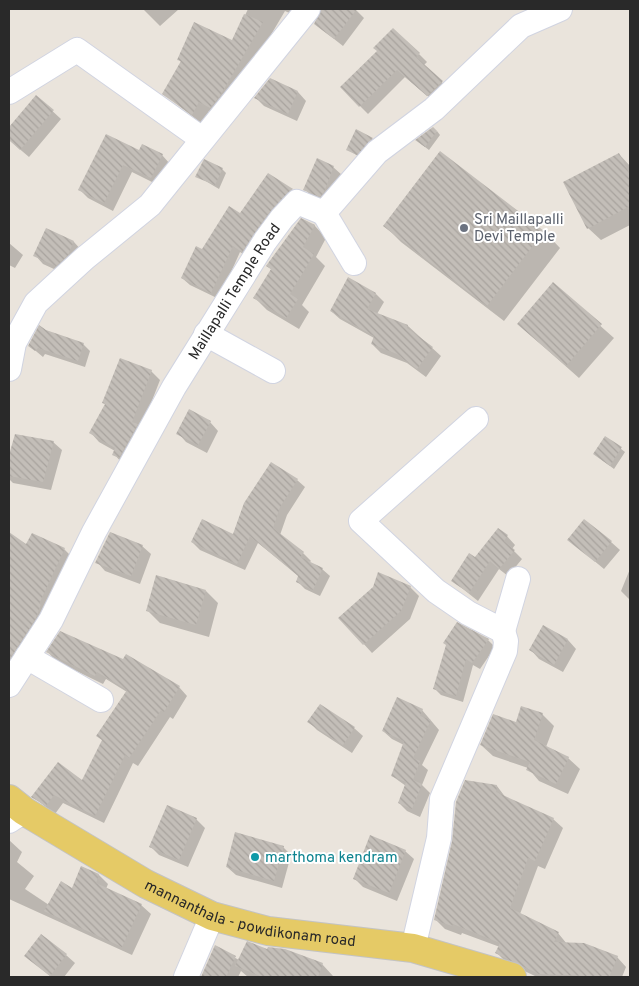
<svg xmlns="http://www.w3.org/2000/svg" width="639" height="986" font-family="Overpass,sans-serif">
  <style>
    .shadow { fill: #0003 }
    .building { fill: url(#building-back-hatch) }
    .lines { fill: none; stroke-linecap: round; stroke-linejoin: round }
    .minor-casing { stroke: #d1d4e1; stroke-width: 26 }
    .major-casing { stroke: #c3c3c3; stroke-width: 30 }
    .minor { stroke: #fff; stroke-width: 24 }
    .major { stroke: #e5ca66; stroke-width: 28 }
    .worship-dot { fill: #6b7280; stroke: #fff; stroke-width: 2 }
    .culture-dot { fill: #0f9aa8; stroke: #fff; stroke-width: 2 }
    .labels { text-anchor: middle; stroke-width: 4; stroke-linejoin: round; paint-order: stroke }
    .worship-label { font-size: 15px; fill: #5b616d; stroke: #fff; text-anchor: start }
    .street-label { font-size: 15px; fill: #292929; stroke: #fff }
    .culture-label { font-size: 15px; fill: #0d838f; stroke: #fff; text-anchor: start }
  </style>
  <defs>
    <pattern id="building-back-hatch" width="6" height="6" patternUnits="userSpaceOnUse" patternTransform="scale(1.25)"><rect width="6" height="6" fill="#c3beb8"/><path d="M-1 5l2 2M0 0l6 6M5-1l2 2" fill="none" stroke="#a8a39e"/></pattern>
  </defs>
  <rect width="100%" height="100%" fill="#eae4dc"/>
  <path class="shadow" d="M143 9H179L160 26Z
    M248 9H304L300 18 285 11 229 106 221 117 209 111 202 124 164 94 181 62 178 59 233 41Z
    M322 9H355L364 18 343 46 315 24Z
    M419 54 427 62 424 65 450 90 436 103 405 77 368 114 341 87Z
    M270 80 298 92 306 101 297 121 264 106 256 98Z
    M36 96 61 119 29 157 9 140V129Z
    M437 131 440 135 429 150 421 144Z
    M372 139 376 142 361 158 347 149Z
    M140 152 162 155 170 164 160 186 132 172 113 211 88 198 80 190Z
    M619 154 630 166V225L601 240 588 228Z
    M333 167 342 175 329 204 313 198 305 189Z
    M222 169 226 173 219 189 197 176Z
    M268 174 299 197 250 258 240 252 219 299 190 285 182 278 202 250 240 215Z
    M301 220 315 226 326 238 316 257 325 266 302 305 309 312 299 329 267 310 255 298 272 270 267 266Z
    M385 226 544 231 560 248 504 321 401 242Z
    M46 230 74 242 82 251 65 274 43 264 35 255Z
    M9 243 23 255 15 268 9 265Z
    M553 284 614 338 579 378 518 324Z
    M376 294 384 302 377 314 408 326 441 356 426 377 407 363 381 353 372 344 374 338 340 319 331 311Z
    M45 331 83 344 90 351 85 367 45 354 43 357 37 352 30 345Z
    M151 371 160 380 141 429 122 463 114 454 115 451 99 442 91 433Z
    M210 422 218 431 207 453 186 442 178 433Z
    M16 435 53 442 62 450 51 490 13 483 9 479V459Z
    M606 437 625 452 614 469 594 454Z
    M297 480 305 487 287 515 280 535 303 553 311 561 309 563 322 569 330 576 320 596 305 589 297 581 299 576 258 543 245 570 200 550 192 542 233 535Z
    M9 534 27 546 64 549 73 558 9 670V586L12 577 9 575Z
    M507 536 515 545 512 549 522 559 508 576 499 569 478 601 453 581Z
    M569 540 611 542 620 550 604 569Z
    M142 546 151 554 140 584 105 571 97 562Z
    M630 569V600L621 591Z
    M410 587 419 596 410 619 372 653 340 618Z
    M206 591 218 603 209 637 160 623 147 610Z
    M544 627 568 640 576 649 563 672 539 659 531 650Z
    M488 640 495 647 480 669 473 665 463 702 441 695 434 688 447 646Z
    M48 652 123 661 179 687 187 696 173 719 170 717 138 766 133 763 104 823 63 803 55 814 33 797 82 782 103 741 98 736 127 692 106 679 103 684 56 661Z
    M422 710 439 730 422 765 428 770 422 785 430 793 420 817 407 811 399 803 406 786 392 776 404 745 392 739 383 731Z
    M542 714 554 726 546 747 568 758 580 769 568 794 539 781 528 768 493 756 481 745 516 723Z
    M309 722 354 728 363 736 352 753 317 730Z
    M466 782 497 786 506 798 553 819 563 828 545 869 538 866 520 914 558 933 567 944 617 957 626 967 622 977H537L506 962 497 953 500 947 462 933 461 935 445 929 435 919Z
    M196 819 205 828 188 867 159 855 151 847Z
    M9 840 22 852 17 862 34 876 25 889 49 905 73 890 82 867 99 875 108 884 106 889 141 905 151 914 132 955 9 899Z
    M283 847 291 855 282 888 236 875 227 867Z
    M405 851 414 859 397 901 363 887 355 879Z
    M215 947 239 960 268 950 322 964 333 976 248 977 241 971 238 977H202Z
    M66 955 75 963 64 977H51L26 956Z"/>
  <path class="building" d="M321 9H357L334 39 314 24Z
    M244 14 263 22 220 96 210 108 199 102 192 115 162 94 181 61 177 60 194 22 232 40Z
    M393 28 420 53 416 57 443 81 427 96 397 70 359 107 340 87 377 51 373 48Z
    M270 78 298 91 288 114 254 98Z
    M36 95 54 110 20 150 9 140V127Z
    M433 127 437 131 425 147 415 140Z
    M356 129 373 138 357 155 346 150Z
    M106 134 139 150 142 144 163 154 151 178 123 165 104 203 78 190Z
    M440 151 544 231 487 306 383 226Z
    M619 153 630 175V206L587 229 563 182Z
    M317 158 334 166 324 192 320 197 303 190Z
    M204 159 223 168 215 185 195 177Z
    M268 173 293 189 271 210 242 252 233 246 211 293 181 278 196 246 202 249 229 206 240 213Z
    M301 218 315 225 303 247 314 254 290 294 298 299 286 318 253 298 271 269 266 266Z
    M46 228 74 241 68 255 56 266 33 256Z
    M348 277 376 293 367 309 408 325 407 328 433 347 417 369 397 354 371 344 374 336 330 311Z
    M553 282 602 324 566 366 517 324Z
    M39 325 46 330 84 343 78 361 38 348 35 351 28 346Z
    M120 358 152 370 132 422 138 424 119 458 112 455 115 448 89 433 105 404 102 403Z
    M189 409 211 421 198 445 176 434Z
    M15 434 54 441 43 482 9 476V455Z
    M605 436 622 447 610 466 593 454Z
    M271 462 298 479 280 507 273 528 304 552 300 557 323 568 313 590 296 582 298 576 250 536 237 564 191 542 202 519 233 534 244 503Z
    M584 519 612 541 595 562 567 540Z
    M498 528 508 535 504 541 515 550 499 569 490 561 469 593 451 581 469 553 475 557Z
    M9 532 26 544 32 533 65 548 39 604H41L36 618 9 660Z
    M110 532 143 545 131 576 95 563Z
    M378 572 411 586 401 611 363 645 338 618 373 587Z
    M156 575 206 590 196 625 146 611Z
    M457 622 489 639 472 663 466 659 456 696 433 689 446 645 443 643Z
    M543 625 568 639 554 665 529 650Z
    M60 631 123 659 126 654 180 686 164 712 161 710 129 758 125 755 95 816 54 795 46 806 31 797 58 762 82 780 102 740 96 736 127 690 97 672 95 676 46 652Z
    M397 697 423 709 420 716 431 720 413 758 420 761 413 780 422 784 412 809 398 803 406 782 391 776 404 741 382 731Z
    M320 704 355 727 343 745 307 722Z
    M521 706 543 713 534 740 569 757 556 784 526 770 530 762 480 745 493 714 516 722Z
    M465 780 497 785 496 792 554 818 535 861 528 858 510 908 559 932 554 942 584 943 618 956 609 977 539 974 495 953 500 943 453 924 452 926 434 920 452 841 456 802Z
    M167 805 197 818 179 860 149 847Z
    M235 832 284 846 274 881 226 867Z
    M370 835 406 850 389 893 353 879Z
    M81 866 99 874 96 883 142 904 122 947 44 911 61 881 72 888Z
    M41 934 67 954 50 976 24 956Z
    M247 941 267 949 268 947 285 949 323 963 318 977H263L235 966Z
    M215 945 236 956 226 977H201Z"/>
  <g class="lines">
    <defs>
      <g id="minor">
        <path d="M9 92 77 50 202 139"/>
        <path d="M324 213 354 263"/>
        <path d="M206 334 273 371"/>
        <path d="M9 369 14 343 36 303 85 258 150 205 308 9"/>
        <path d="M503 631 518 579"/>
        <path d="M27 657 101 700"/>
        <path id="s1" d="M9 685 51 620 94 532 174 387 265 241 282 218 297 202 324 213 377 152 434 109 521 26 560 9"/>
        <path d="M9 821 24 811"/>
        <path d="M413 948 439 838 442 799 505 651 506 641 503 631 468 613 436 591 361 521 476 419"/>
        <path d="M186 977 212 916"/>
      </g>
      <g id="major">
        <path id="s2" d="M9 799 24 811 146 884 212 916 268 931 413 948 512 977"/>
      </g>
    </defs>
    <use href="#minor" class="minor-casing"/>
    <use href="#major" class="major-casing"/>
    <use href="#minor" class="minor"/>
    <use href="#major" class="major"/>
  </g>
  <circle class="worship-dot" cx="464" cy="228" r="5"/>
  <circle class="culture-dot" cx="255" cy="857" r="5"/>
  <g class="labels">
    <g class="worship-label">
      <text x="474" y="224">Sri Maillapalli<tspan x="474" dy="17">Devi Temple</tspan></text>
    </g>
    <g class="street-label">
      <text dy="5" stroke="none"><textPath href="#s1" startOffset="454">Maillapalli Temple Road</textPath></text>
      <text dy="5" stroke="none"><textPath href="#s2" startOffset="271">mannanthala - powdikonam road</textPath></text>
    </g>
    <g class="culture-label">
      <text x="265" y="862">marthoma kendram</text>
    </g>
  </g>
  <rect width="639" height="986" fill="none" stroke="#292929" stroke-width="20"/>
</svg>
